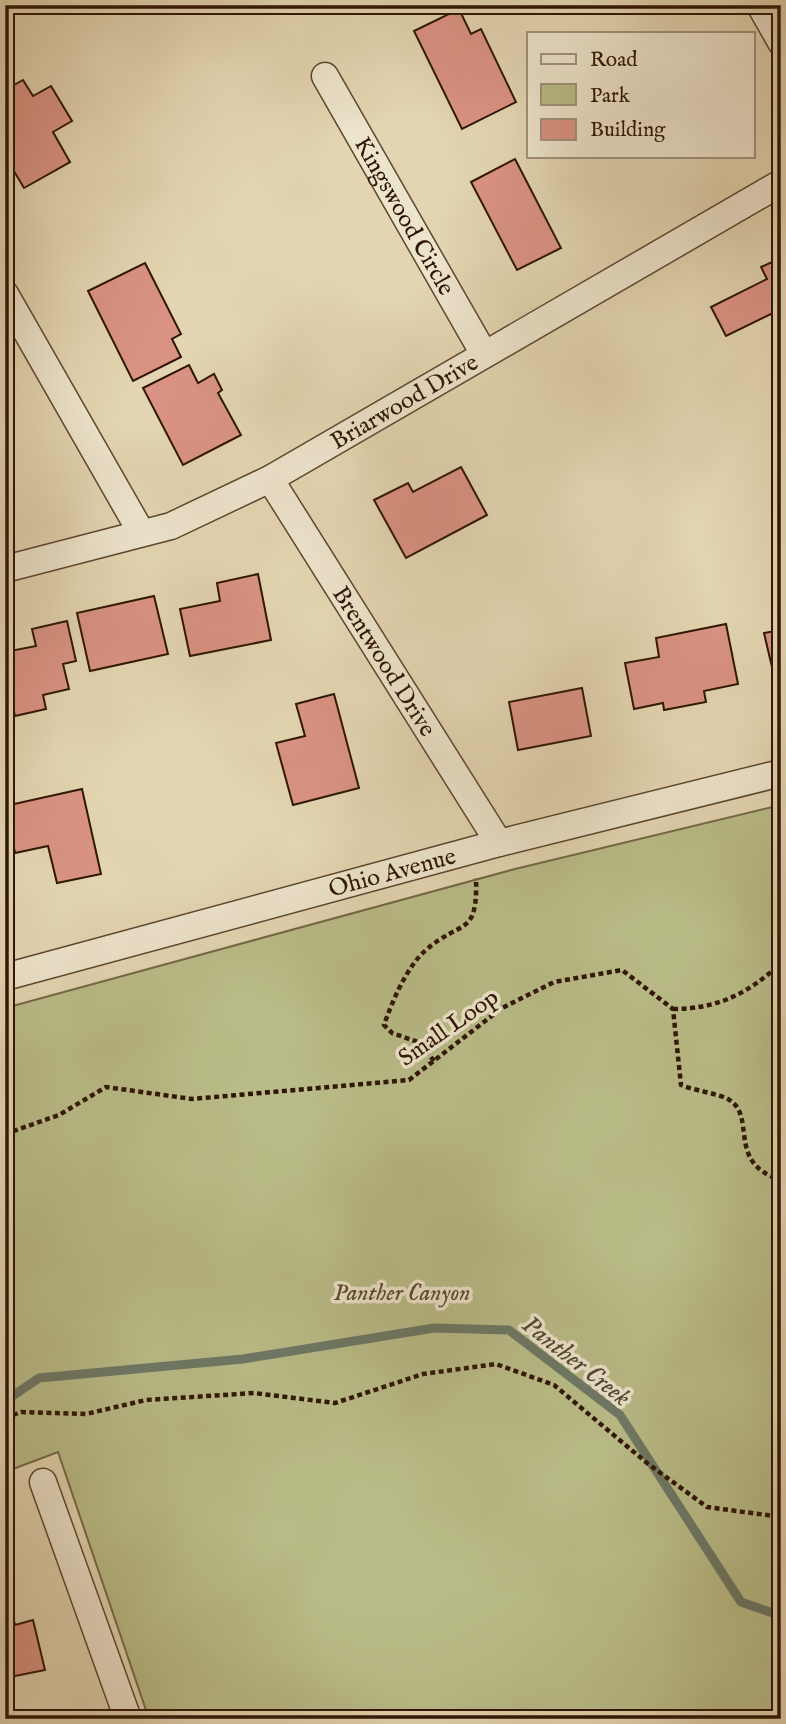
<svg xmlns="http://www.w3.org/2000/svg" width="786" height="1724" font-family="'IM FELL English',serif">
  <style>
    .green { fill: #b9bc88; stroke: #746946; stroke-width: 2 }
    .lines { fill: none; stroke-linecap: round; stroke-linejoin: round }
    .stream { stroke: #6d7865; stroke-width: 9 }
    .building { fill: #da9383; stroke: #2f1604; stroke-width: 2 }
    .street-casing { stroke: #5c462f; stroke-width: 29 }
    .path { stroke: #2f1604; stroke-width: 4.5; stroke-dasharray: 5 3.5; stroke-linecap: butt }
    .street { stroke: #ede4cc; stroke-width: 26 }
    .labels { text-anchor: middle; stroke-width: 7; stroke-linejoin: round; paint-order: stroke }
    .street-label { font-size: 24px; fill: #2f1604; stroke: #ede4cc }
    .park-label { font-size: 24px; font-style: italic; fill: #58482c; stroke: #ede4cc }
    .water-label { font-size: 26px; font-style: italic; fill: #4e4735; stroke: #ede4cc }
  </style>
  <rect width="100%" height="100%" fill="#e3d5b1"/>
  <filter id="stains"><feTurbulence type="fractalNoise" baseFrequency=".00286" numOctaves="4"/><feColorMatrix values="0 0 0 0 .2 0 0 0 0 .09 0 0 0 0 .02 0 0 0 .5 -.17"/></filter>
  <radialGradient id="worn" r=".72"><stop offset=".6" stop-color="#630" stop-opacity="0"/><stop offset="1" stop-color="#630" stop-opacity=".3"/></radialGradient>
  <path class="green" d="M781 805V1719H149L58 1452 5 1472V1008L515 869Z"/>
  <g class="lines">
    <path class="stream" d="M5 1401 39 1378 243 1359 434 1328 509 1330 620 1415 741 1602 781 1616"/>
  </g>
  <path class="building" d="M459 9 471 34 481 29 516 102 462 129 414 31Z
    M23 80 33 96 51 86 72 121 53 132 70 162 24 188 5 156V90Z
    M515 159 561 248 517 270 471 182Z
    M781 258V318L777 311 726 336 711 307 767 279 761 267Z
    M145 263 181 334 172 339 181 357 133 381 88 291Z
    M189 365 198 383 214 374 222 390 218 393 241 435 183 465 143 388Z
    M461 467 487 515 406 558 374 500 408 483 413 492Z
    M258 574 271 640 190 656 180 609 220 601 217 583Z
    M154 596 168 654 90 671 77 613Z
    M67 621 76 661 63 664 69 689 43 695 46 709 15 716 13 707 5 709V652L36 646 32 629Z
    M726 624 738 684 704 691 706 702 664 710 663 703 634 709 625 663 659 657 656 638Z
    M781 630V678L775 680 764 633Z
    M582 688 591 736 518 750 509 702Z
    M334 694 359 788 293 805 276 743 305 736 296 704Z
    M82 789 101 874 57 883 48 846 15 853 5 806Z
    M10 1604 15 1625 33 1620 45 1670 5 1678V1605Z"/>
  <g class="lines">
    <defs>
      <g id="street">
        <path d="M760 5 781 42"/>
        <path id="s1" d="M325 76 484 354"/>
        <path d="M5 294 141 532"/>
        <path id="s2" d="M270 479 499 843"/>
        <path id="s3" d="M5 569 171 526 270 479 781 183"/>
        <path id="s4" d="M5 977 499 843 781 773"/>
        <path d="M43 1482 128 1719"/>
      </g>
    </defs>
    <use href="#street" class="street-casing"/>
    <path class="path" d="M673 1009C718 1009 749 993 781 963
      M434 1061 418 1042 392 1033 384 1025C392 1002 407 966 426 950 461 919 478 938 476 878
      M5 1134 59 1115 106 1087 192 1099 409 1080 502 1008 554 982 622 970 673 1009 681 1085C696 1091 716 1093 728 1099 758 1116 725 1163 781 1180
      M5 1418 21 1412 86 1414 146 1400 254 1393 335 1403 423 1374 496 1364 554 1385 647 1463 707 1507 781 1517"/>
    <use href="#street" class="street"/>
  </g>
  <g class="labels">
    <g class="street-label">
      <text dy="8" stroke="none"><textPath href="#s1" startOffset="161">Kingswood Circle</textPath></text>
      <text dy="8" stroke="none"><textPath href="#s3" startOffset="436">Briarwood Drive</textPath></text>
      <text dy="8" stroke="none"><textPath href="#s2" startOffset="215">Brentwood Drive</textPath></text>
      <text dy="8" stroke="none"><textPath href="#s4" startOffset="401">Ohio Avenue</textPath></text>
      <text transform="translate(448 1027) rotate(-35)" y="8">Small Loop</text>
    </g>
    <g class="park-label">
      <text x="402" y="1300">Panther Canyon</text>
    </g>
    <g class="water-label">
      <text transform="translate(577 1360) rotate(38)" y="9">Panther Creek</text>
    </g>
  </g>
  <rect width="786" height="1724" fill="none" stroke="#e3d5b1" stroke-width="28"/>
  <rect x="7" y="7" width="772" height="1710" fill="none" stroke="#2f1604" stroke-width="3.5"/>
  <rect x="14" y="14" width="758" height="1696" fill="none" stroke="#2f1604" stroke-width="2"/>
  <rect x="527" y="32" width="228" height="126" fill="#ede4cc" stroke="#a1927c" stroke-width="2"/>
  <rect x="541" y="54" width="35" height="10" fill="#ede4cc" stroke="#a1927c" stroke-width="2"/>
  <text x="590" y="66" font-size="21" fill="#2f1604">Road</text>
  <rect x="541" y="84" width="35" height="21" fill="#b9bc88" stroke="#a1927c" stroke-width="2"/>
  <text x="590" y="102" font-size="21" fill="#2f1604">Park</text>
  <rect x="541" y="119" width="35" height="21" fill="#da9383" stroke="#a1927c" stroke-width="2"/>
  <text x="590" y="136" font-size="21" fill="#2f1604">Building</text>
  <rect width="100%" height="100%" filter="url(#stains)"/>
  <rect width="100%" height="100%" fill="url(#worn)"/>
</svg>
